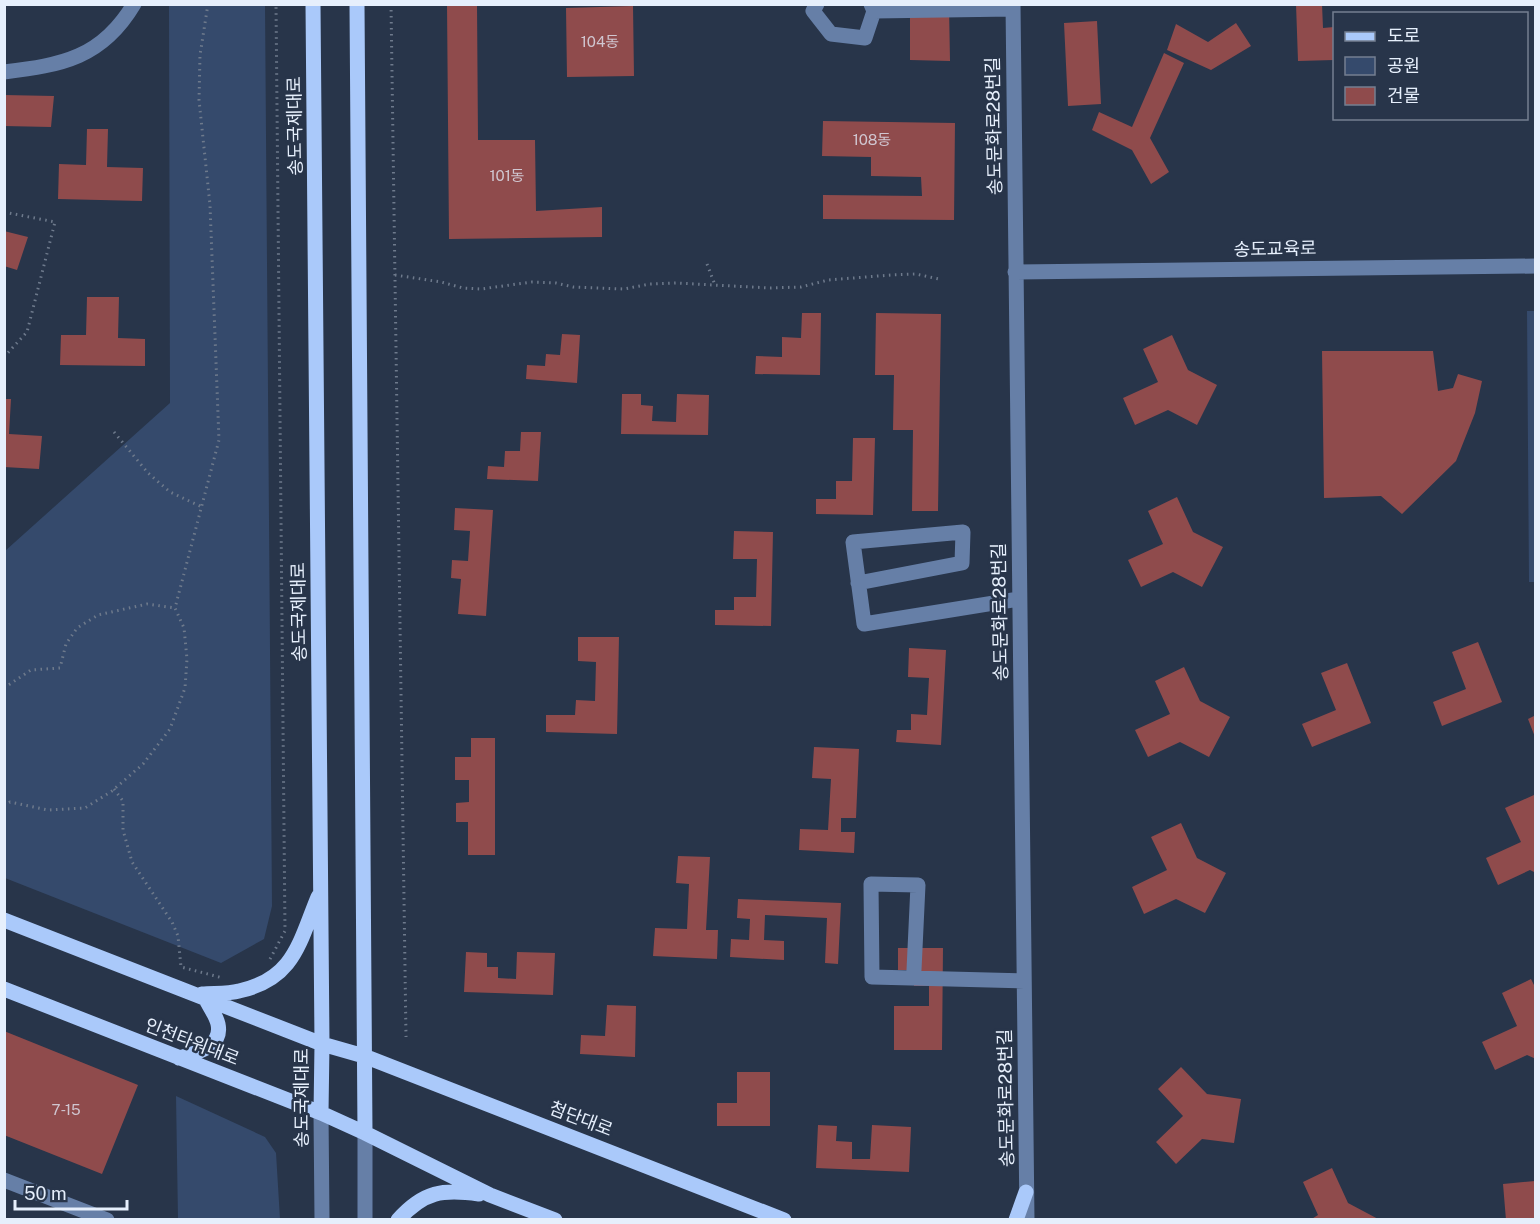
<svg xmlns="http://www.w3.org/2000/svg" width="1540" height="1224" font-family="'Public Sans','Noto Sans KR',sans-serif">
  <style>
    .green { fill: #354a6c }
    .building { fill: #8f4b4c }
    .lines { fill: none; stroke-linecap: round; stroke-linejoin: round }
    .path { stroke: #6e7a8c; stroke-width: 3; stroke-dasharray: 1.5 4.5; stroke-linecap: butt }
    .minor { stroke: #667fa7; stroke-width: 15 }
    .major { stroke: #aac9fa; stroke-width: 15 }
    .labels { text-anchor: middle; stroke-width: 5; stroke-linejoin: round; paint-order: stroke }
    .number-label { font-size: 15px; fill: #d0c6d0 }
    .street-label { font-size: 18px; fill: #e6effc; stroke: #28354a }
  </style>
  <rect width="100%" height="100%" fill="#28354a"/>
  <path class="green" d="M169 5H265L272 906 264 939 221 963 5 878V551L170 403Z
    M1527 311H1536L1535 582H1529Z
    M176 1096 265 1137 276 1153 280 1219H178Z"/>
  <path class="building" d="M447 4H477L478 140H535L536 211 602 207V237L449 239Z
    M1296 4H1322L1323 28 1334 27V60L1298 61Z
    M910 5H949L950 61 910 60Z
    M633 6 634 76 567 77 566 8Z
    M1097 21 1101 104 1068 106 1064 23Z
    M1236 23 1251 46 1211 70 1167 50 1176 24 1208 42Z
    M1164 53 1184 63 1150 138 1169 172 1151 184 1132 150 1092 130 1099 112 1132 127Z
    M4 95 54 96 51 127 4 126Z
    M823 121 955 123 954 220 823 219V195L922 196 921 177 871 176V157L822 156Z
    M87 129H108L107 167 143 168 142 201 58 199 59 164 86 165Z
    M4 231 28 237 17 270 4 266Z
    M87 297H119L118 338 145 339V366L60 365 61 335H86Z
    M802 313H821L820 375 755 374 756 356 782 357V337L801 338Z
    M876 313 941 314 938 511H912L913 430H893L894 375H875Z
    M562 334 580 335 577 383 526 379 527 365 545 366 546 354 560 355Z
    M1172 335 1188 370 1217 385 1197 425 1168 410 1135 425 1123 398 1158 382 1143 349Z
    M1322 351H1433L1438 391 1453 388 1458 374 1482 381 1475 413 1456 461 1402 514 1381 496 1324 498Z
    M622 394H641V405L653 406 652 421 676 422 677 394 709 395 708 435 621 434Z
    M4 399H11L9 434 42 436 39 469 4 467Z
    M521 432H541L538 481 487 479 488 466 504 467 505 451H520Z
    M853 438H875L873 515 816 514V499H836V481H852Z
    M1177 497 1193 532 1223 547 1202 587 1173 572 1141 587 1128 560 1163 544 1148 511Z
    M455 508 493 510 486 616 458 614 461 579 451 578 452 560 468 561 470 531 454 530Z
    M734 531 773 532 771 626 715 625V610H734V597H756L757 559H733Z
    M578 637H619L617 734 546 732V715H575L576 700 595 701 596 662 578 661Z
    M1478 642 1502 702 1442 726 1433 702 1466 689 1452 652Z
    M909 648 946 650 941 745 896 742 897 730H911V714L927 715 929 678 908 677Z
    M1347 663 1371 723 1312 747 1302 724 1336 710 1321 673Z
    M1184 667 1200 701 1230 717 1209 757 1180 742 1148 757 1135 730 1170 714 1155 681Z
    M1536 715V737H1535L1528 719Z
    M471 738H495V855H468V822H456V803L469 802V780H455V757H471Z
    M814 747 859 749 856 818H841V832H855L854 853 799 850 800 829 828 830 831 779 812 778Z
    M1534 795 1536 873 1530 870 1498 885 1486 858 1521 842 1505 808Z
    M1181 823 1197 858 1226 873 1205 913 1176 899 1144 914 1132 887 1167 870 1151 837Z
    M678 856 710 857 706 930H718L717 959 653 956 655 928 687 929 689 884 676 883Z
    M738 899 841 903 838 964 825 963 827 918 765 915 764 940 784 941V960L730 957 731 939 749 940 750 919 737 918Z
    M898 948H943L942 1050H894V1006H929V986H914V970H898Z
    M466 952 487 953V967H498V978L516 979 517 952 555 953 553 995 464 992Z
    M1531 979 1536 989V1059L1527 1055 1495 1070 1482 1042 1517 1026 1502 993Z
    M607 1005 636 1006 635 1057 580 1054 581 1035 605 1036Z
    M4 1031 138 1085 102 1174 4 1135Z
    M1181 1067 1207 1094 1241 1099 1234 1143 1202 1139 1176 1164 1156 1142 1183 1116 1158 1089Z
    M737 1072H770V1126H717V1103H737Z
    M818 1125 837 1126 836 1141 852 1142V1159H870L872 1125 911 1127 909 1172 816 1168Z
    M1332 1168 1348 1203 1380 1220H1310L1318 1215 1303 1182Z
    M1535 1181 1536 1220H1506L1503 1184Z"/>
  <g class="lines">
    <path class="path" d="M391 4 406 1037
      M4 212 55 222 27 332 4 357
      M707 264 715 285
      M395 275 441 282 463 288 481 289 532 282 556 283 573 287 624 289 650 284 676 283 770 288 801 287 828 280 891 275 916 274 939 279
      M114 432 148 473 170 492 202 507
      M4 688 31 670 60 668 66 644 77 628 98 615 147 604 175 608
      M114 789 123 801V830L132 862 172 922 178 936 181 967 223 978
      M4 806 10 802 48 810 85 808 112 791 143 764 170 729 185 688 187 659 184 628 175 608 219 440 210 205 199 100 200 55 208 4
      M270 959 285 931 276 4"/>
    <path class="minor" d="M817 4 813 11 831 34 865 38 874 11 871 4
      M1013 4 1027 1220
      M874 11 1013 9
      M4 72C62 65 102 58 134 4
      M1015 272 1536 266
      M858 583 962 563 963 532 853 542 864 624 1019 599
      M914 970 918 885 871 884 872 977 1024 981
      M321 1113 322 1220
      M365 1133V1220
      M4 1180 107 1220"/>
    <path class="major" d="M313 4 322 1044 321 1113
      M357 4 365 1133
      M4 920 322 1044 364 1056 784 1220
      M4 989 321 1113 365 1133 490 1195 555 1220
      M202 994C214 993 228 994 239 991 294 979 299 943 318 897
      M179 1058C195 1053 223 1048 218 1024 216 1015 209 1006 205 998
      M398 1220C424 1191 443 1189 479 1194
      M1016 1220 1026 1192"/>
  </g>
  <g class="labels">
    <g class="number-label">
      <text x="600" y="47">104동</text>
      <text x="872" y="145">108동</text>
      <text x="507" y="181">101동</text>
      <text x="66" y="1115">7-15</text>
    </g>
    <g class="street-label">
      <text transform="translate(295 126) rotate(-91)" y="6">송도국제대로</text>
      <text transform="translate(994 126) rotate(-91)" y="6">송도문화로28번길</text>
      <text transform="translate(1275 249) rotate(-1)" y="6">송도교육로</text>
      <text transform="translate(299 612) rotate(-91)" y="6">송도국제대로</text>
      <text transform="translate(1000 612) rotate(-91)" y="6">송도문화로28번길</text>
      <text transform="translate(192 1042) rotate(21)" y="6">인천타워대로</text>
      <text transform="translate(302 1098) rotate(-90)" y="6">송도국제대로</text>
      <text transform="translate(1006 1098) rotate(-91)" y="6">송도문화로28번길</text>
      <text transform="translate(581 1119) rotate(21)" y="6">첨단대로</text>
    </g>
  </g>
  <rect width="1540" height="1224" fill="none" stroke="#e6effc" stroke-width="12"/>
  <rect x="1333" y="12" width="195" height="108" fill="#28354a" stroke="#747f91" stroke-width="1.5"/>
  <rect x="1345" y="32" width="30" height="9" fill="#aac9fa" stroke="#747f91" stroke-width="1.5"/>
  <text x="1387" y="42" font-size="18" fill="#e6effc">도로</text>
  <rect x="1345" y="57" width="30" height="18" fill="#354a6c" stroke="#747f91" stroke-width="1.5"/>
  <text x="1387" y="72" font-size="18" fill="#e6effc">공원</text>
  <rect x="1345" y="87" width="30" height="18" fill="#8f4b4c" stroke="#747f91" stroke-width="1.5"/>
  <text x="1387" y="102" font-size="18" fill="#e6effc">건물</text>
  <path d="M15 1200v9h112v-9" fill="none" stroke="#e6effc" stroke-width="3"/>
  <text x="24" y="1200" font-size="18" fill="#e6effc" stroke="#28354a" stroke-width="4.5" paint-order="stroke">50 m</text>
</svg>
